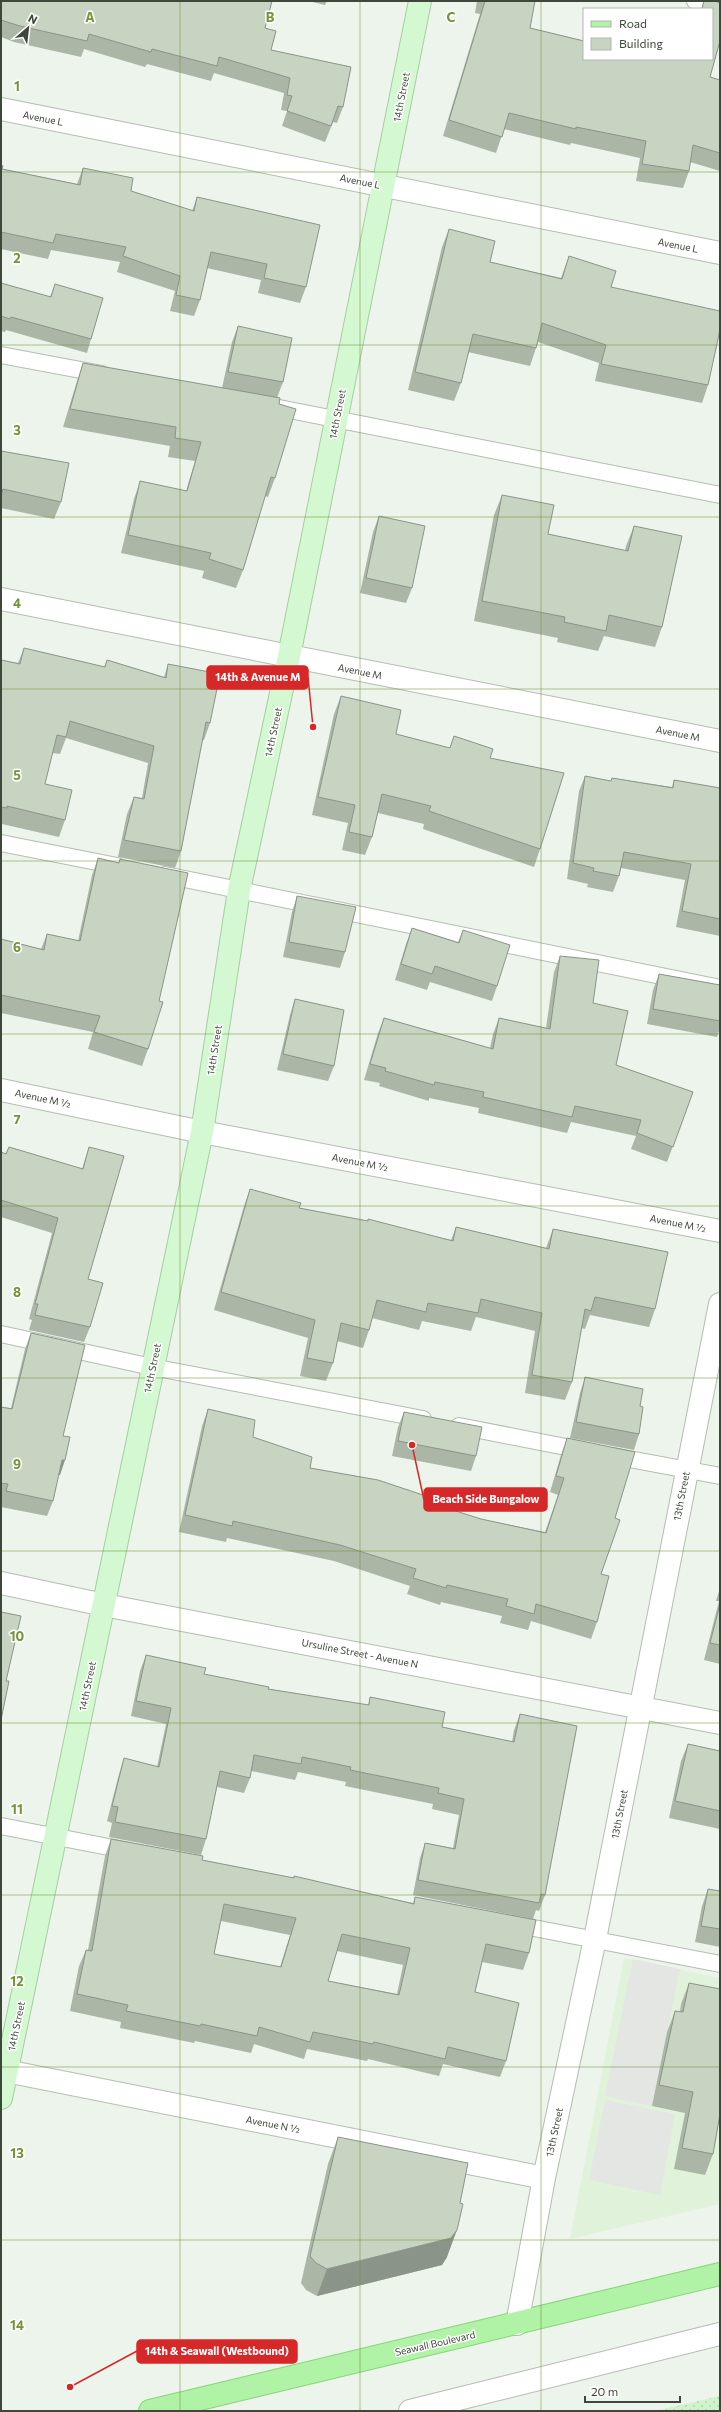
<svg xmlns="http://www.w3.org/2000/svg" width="721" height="2412" font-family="Commissioner,sans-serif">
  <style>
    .commercial { fill: #e0f3da }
    .sand { fill: url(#sand-dots) }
    .parking { fill: #e3e6e2 }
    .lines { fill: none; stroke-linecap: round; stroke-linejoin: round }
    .lane-casing { stroke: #b2beaf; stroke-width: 18 }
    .street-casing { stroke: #b2beaf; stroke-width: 24 }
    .secondary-casing { stroke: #a6cea1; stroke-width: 24 }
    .primary-casing { stroke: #85d677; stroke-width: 24 }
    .lane { stroke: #fff; stroke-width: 16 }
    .street { stroke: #fff; stroke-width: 22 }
    .secondary { stroke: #d4f8d1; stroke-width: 22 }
    .primary { stroke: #b0f2a6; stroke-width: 22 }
    .wall { fill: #abb6a7; fill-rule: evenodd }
    .shaded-wall { fill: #8b9488 }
    .building { fill: #c7d4c2; stroke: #8b9488; fill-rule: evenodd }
    .grid { fill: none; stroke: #749438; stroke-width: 1; stroke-opacity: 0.55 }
    .labels { text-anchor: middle; stroke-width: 3; stroke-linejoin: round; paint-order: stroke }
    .street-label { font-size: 10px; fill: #3d473a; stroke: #fff }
    .grid-label { font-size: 13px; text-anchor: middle; font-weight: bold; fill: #749438; stroke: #fff; stroke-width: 3; stroke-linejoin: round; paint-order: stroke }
    .leader { fill: none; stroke: #d62828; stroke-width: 1.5 }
    .callout-dot { fill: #d62828; stroke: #fff; stroke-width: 1.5 }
    .callout { fill: #d62828; stroke: #d62828; stroke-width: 1.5 }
    .callout-label { font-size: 11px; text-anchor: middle; font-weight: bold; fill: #fff }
  </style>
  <defs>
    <pattern id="sand-dots" width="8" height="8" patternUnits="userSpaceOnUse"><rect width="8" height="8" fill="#cff3cd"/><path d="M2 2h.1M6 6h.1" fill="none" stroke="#b3d2b1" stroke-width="1.8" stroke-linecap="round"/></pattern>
  </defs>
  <rect width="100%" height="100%" fill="#edf4ec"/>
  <path class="commercial" d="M624 1958 720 1978V2204L570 2239Z"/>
  <path class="sand" d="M720 2396V2411H655Z"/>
  <path class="parking" d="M633 1959 680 1969 652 2106 605 2096Z
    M605 2100 675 2114 660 2195 589 2180Z"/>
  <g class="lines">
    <defs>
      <path id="lane" d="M695 1 720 6
        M1 355 102 374
        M274 407 720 495
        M1 843 117 866
        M165 875 720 988
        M1 1334 152 1367 423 1419
        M459 1426 586 1451
        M613 1456 720 1476
        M1 1826 129 1851
        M513 1924 720 1964"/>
      <path id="street" d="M1 109 720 253
        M1 599 720 741
        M1 1090 202 1132 720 1231
        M1 1583 104 1605 720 1723
        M1 2070 544 2178
        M517 2324 544 2178 595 1939 720 1304
        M410 2411 720 2334"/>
      <path id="secondary" d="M1 2098 202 1132 239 890 289 656 420 1"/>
      <path id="primary" d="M150 2411 720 2274"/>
    </defs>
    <use href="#lane" class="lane-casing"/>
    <use href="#street" class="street-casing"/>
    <use href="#secondary" class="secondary-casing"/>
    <use href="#primary" class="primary-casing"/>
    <use href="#lane" class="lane"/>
    <use href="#street" class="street"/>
    <use href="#secondary" class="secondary"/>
    <use href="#primary" class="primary"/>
  </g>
  <path class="wall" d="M1 1 265 28 271 50 343 107 337 123 333 122 325 142 282 126 287 111 281 110 284 93 214 73 211 81 147 64 145 67 84 49 81 57 14 42 1 37Z
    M308 1H327L325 5Z
    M477 1H535L530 28 584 41V59H712V9H701L704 1H715L720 3V41L710 77 720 80V171L690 162 689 171 683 188 636 181 640 158 571 143 570 145 504 129 496 153 443 136 480 14 475 13Z
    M1 165 2 169 77 184 83 168 131 191 192 211 197 197 306 287 300 303 258 293 261 280 207 268 200 300 194 316 170 311 175 291 117 272 120 262 51 250 48 259 1 249Z
    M449 229 490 262 561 278 569 256 611 287 708 385 702 403 595 381 599 363 538 342 530 366 468 352 461 383 454 401 408 390 442 247Z
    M1 283 50 297 55 284 91 339 87 353 6 330 5 332 1 331Z
    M238 326 283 382 277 398 279 404 275 478 268 497 265 496 243 570 236 588 202 578 204 571 121 553 134 499 140 481 186 491 195 461 168 457 170 446 63 427 77 381 83 363 222 388 232 342Z
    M1 451 61 502 54 519 1 508Z
    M502 495 548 534 625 551 626 546 634 526 662 627 655 647 604 636 598 651 557 642 558 638 474 621 494 515Z
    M379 516 412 588 406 603 360 593 373 532Z
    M24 648 104 667 107 660 164 677 168 664 210 723 204 740H202L181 851 175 868 118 857 127 814 134 797 142 798 148 763 66 738 60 754 52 753 45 784 65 820 59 837 2 824 1 825V660L18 663Z
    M341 696 396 734 450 748 454 736 490 758 540 849 534 867 423 829 424 824 378 813 372 837 365 855 342 850 348 823 312 815 334 714Z
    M585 776 611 781 612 778 672 787 674 780 720 788V936L676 927 685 880 621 868 619 876 613 892 587 887 588 884 567 879 579 791Z
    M98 858 119 863 120 859 159 1001 148 1049 142 1066 88 1049 93 1032 1 1013V939L41 949 47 934 78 941 92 875Z
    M297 896 345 952 340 968 283 957 292 912Z
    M412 928 458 942 463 930 497 986 492 1001 430 982 427 990 395 980 406 944Z
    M560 956 593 1003 616 1065 693 1092 667 1162 631 1149 636 1136 571 1122 567 1133 478 1113 479 1108 429 1098V1101L379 1086 380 1083 364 1080 378 1033 384 1018 490 1048 493 1034 499 1018 546 1028 554 972Z
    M659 974 720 985V1028L717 1037 647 1024 653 990Z
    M295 999 334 1066 328 1081 277 1070 290 1015Z
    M9 1147 82 1169 89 1147 88 1279 90 1327 84 1342 29 1330 32 1320 29 1319 52 1233 1 1217V1152L6 1154Z
    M250 1189 299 1208 451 1240 456 1227 546 1248 553 1229 655 1309 649 1327 590 1315 585 1329 581 1328 572 1382 565 1400 525 1393 535 1331 476 1317 471 1331 422 1321 419 1330 372 1318 369 1330 363 1348 337 1341 333 1363 326 1381 300 1376 308 1338 214 1310 244 1206Z
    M31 1333 63 1436 60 1475H58L53 1501 47 1516 1 1507 2 1500H1V1407L11 1408 25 1349Z
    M585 1377 640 1406 639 1434 634 1450 570 1438 580 1393Z
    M208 1409 253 1437 310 1468 424 1501 481 1519 545 1532 558 1495 550 1492 561 1455 567 1438 615 1518 601 1574 597 1622 591 1639 531 1621 528 1630 500 1623 502 1616 441 1602 440 1605 407 1594 410 1586 334 1561 227 1538 226 1542 179 1532 202 1426Z
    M404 1412 476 1456 471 1471 392 1456 398 1427Z
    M720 1588V1664L704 1660 719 1601H716Z
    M146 1655 204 1674 268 1689 368 1705 370 1697 442 1727 512 1742 514 1730 520 1714 545 1895 539 1911 536 1910 533 1919 413 1895 420 1858 425 1843 453 1848 459 1815 432 1809 433 1804 345 1786 346 1782 298 1772 295 1780 251 1771 250 1778 244 1793 217 1787 206 1839 201 1855 109 1837 112 1823 107 1821 119 1774 124 1758 157 1767 166 1724 131 1716 140 1671Z
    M688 1744 720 1751V1829L669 1818 681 1761Z
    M111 1839 202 1860 413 1903 415 1897 529 1953 523 1970 482 1962 475 1992 506 2061 500 2077 443 2064 439 2076 368 2059 367 2061 307 2049 304 2059 254 2044 251 2053 195 2041 194 2043 120 2028 121 2022 70 2011 79 1966 86 1950H88L105 1856ZM221 1921 290 1935 280 1967 214 1954ZM337 1951 403 1965 397 1994 328 1981Z
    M708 1889 720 1891V1947L695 1942 702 1906Z
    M689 1983 720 1989V2120H719L713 2154 705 2175 674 2169 685 2113 652 2106 667 2032 675 2011 680 2012 681 2004Z
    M338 2137 447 2257 442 2265 317 2296 306 2290 301 2283 328 2164Z"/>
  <path class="shaded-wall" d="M62 1460H65L60 1475H56Z
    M457 2230 447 2257 442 2265 317 2296 327 2269Z"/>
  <path class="building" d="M1 1H272L265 28 276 31 271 50 351 67 343 107 338 106 331 126 287 111 292 96 287 95 290 78 219 57 217 66 152 49 151 52 89 34 87 41 20 26 1 20Z
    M485 1H535L530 28 584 41V59H712V9H702L704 1H715L720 3V41L710 77 720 80V153L693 145 689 171 642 164 646 141 576 127V129L509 113 502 137 449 120Z
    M1 165 3 166 2 169 80 185 83 168 133 178 131 191 194 211 197 197 320 225 306 287 264 278 267 264 211 252 200 300 176 295 180 276 123 256 126 247 56 234 53 243 1 232Z
    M449 229 495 241 490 262 562 279 569 256 616 271 611 287 720 311V330L708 385 601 364 606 345 542 323 536 348 473 334 461 383 415 372Z
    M1 283 51 297 55 284 103 298 91 339 11 317 10 319 1 316Z
    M238 326 292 338 283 382 228 372Z
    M83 363 280 398 279 404 296 409 275 478 271 477 243 570 209 559 211 553 128 535 140 481 187 491 201 442 175 438 176 427 70 409Z
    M1 451 69 463 61 502 3 489 1 495Z
    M502 495 554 505 548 534 628 551 634 526 682 536 662 627 609 615 606 631 564 622 565 617 482 601Z
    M379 516 425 526 412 588 366 578Z
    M24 648 105 667 107 660 166 678 168 664 220 674 210 723 206 722 181 851 124 840 134 797 144 799 154 746 70 721 66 737 57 735 45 784 72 790 65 820 7 806V808L1 807V660L20 664Z
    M341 696 401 710 396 734 450 748 454 736 493 749 490 758 564 773 540 849 429 811 431 806 382 794 372 837 349 832 355 805 318 797Z
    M585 776 611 781 612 778 673 788 674 780 720 788V919L682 911 691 864 624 852 619 876 593 871 594 868 573 863Z
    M98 858 119 863 120 859 188 873 159 1001 163 1002 148 1049 94 1032 100 1016 1 995V939L44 950 47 934 80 941Z
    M297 896 356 907 345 952 289 942Z
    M412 928 459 943 463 930 510 945 497 986 435 966 432 974 401 964Z
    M560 956 599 960 593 1003 628 1011 616 1065 693 1092 673 1147 637 1133 641 1120 575 1106 572 1117 483 1097 484 1092 435 1082 434 1085 385 1071 386 1068 370 1064 384 1018 493 1049 499 1018 550 1029Z
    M659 974 720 985V1021L653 1009Z
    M295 999 344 1010 334 1066 283 1054Z
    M9 1147 83 1169 89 1147 124 1156 88 1279 103 1283 90 1327 35 1315 38 1304H35L58 1218 1 1200V1152L6 1154Z
    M250 1189 301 1203 299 1208 368 1221V1219L453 1241 456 1227 549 1249 553 1229 668 1252 655 1309 595 1297 591 1311 585 1309 572 1382 532 1375 542 1313 481 1299 478 1313 428 1303 426 1312 377 1300 369 1330 341 1323 333 1363 307 1358 315 1320 221 1292Z
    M31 1333 85 1345 63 1436 70 1437 65 1460H62L53 1501 6 1491 8 1484 1 1483V1407L12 1409Z
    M585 1377 643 1389 640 1406 643 1407 639 1434 576 1422Z
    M208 1409 255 1420 253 1437 312 1457 310 1468 378 1480 426 1496 424 1501 481 1519 546 1533 564 1478 556 1476 567 1438 635 1452 615 1518 620 1520 601 1574 609 1576 597 1622 536 1604 534 1614 506 1606 508 1599 447 1585 446 1588 413 1578 416 1569 340 1545 233 1521 232 1526 185 1515Z
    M404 1412 482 1427 476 1456 398 1441Z
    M720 1604V1645L710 1643Z
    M1 1612 21 1616 6 1681H9L1 1720Z
    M146 1655 206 1668 204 1674 269 1687 268 1689 369 1705 370 1697 445 1712 442 1727 514 1742 520 1714 577 1726 545 1895 541 1894 539 1903 418 1880 425 1843 455 1849 464 1799 438 1793 439 1788 350 1770 351 1767 302 1757 301 1764 254 1755 250 1778 220 1771 206 1839 115 1822 118 1807 112 1806 124 1758 159 1767 171 1708 136 1701Z
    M688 1744 720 1751V1811L675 1801Z
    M111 1839 203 1856 202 1860 294 1878V1876L414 1904 415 1897 536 1920 529 1953 486 1944 475 1992 519 2003 506 2061 448 2047 445 2059 374 2042 373 2044 313 2032 310 2042 259 2027 257 2036 201 2024 200 2026 126 2011 128 2005 77 1994 86 1950 92 1951ZM224 1904 296 1918 281 1967 214 1954ZM342 1934 410 1948 399 1995 328 1981Z
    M708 1889 720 1891V1929L701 1926Z
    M689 1983 720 1989V2114L713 2154 682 2148 693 2092 659 2085 675 2011 683 2012Z
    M338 2137 468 2163 460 2203 463 2204 457 2230 451 2238 327 2269 316 2263 310 2256Z"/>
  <path class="grid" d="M180 1V2411M360 1V2411M541 1V2411M1 172H720M1 345H720M1 517H720M1 689H720M1 861H720M1 1034H720M1 1206H720M1 1378H720M1 1551H720M1 1723H720M1 1895H720M1 2067H720M1 2240H720"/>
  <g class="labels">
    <g class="street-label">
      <text transform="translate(401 97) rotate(-79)" y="4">14th Street</text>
      <text transform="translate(43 118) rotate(11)" y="4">Avenue L</text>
      <text transform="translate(360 181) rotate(11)" y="4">Avenue L</text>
      <text transform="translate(678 245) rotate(11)" y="4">Avenue L</text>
      <text transform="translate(337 414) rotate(-79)" y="4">14th Street</text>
      <text transform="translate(360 671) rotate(11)" y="4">Avenue M</text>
      <text transform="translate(273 732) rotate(-78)" y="4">14th Street</text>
      <text transform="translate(678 733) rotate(11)" y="4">Avenue M</text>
      <text transform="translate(214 1050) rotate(-81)" y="4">14th Street</text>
      <text transform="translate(43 1098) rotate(12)" y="4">Avenue M ½</text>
      <text transform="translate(360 1162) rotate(11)" y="4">Avenue M ½</text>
      <text transform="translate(678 1223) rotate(11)" y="4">Avenue M ½</text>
      <text transform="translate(152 1368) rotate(-78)" y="4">14th Street</text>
      <text transform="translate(681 1496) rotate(-79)" y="4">13th Street</text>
      <text transform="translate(360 1653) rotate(11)" y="4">Ursuline Street - Avenue N</text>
      <text transform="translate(87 1686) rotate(-78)" y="4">14th Street</text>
      <text transform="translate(619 1814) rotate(-79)" y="4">13th Street</text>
      <text transform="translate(16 2026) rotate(-78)" y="4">14th Street</text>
      <text transform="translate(273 2124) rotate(11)" y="4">Avenue N ½</text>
      <text transform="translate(554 2132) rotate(-78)" y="4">13th Street</text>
      <text transform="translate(435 2343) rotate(-13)" y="4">Seawall Boulevard</text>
    </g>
  </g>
  <g class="grid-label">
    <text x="90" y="22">A</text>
    <text x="270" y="22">B</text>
    <text x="451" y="22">C</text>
    <text x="17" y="91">1</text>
    <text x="17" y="263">2</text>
    <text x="17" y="435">3</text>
    <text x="17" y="608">4</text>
    <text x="17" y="780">5</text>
    <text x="17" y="952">6</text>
    <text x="17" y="1124">7</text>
    <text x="17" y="1297">8</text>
    <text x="17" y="1469">9</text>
    <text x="17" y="1641">10</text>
    <text x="17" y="1814">11</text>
    <text x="17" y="1986">12</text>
    <text x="17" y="2158">13</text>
    <text x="17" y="2330">14</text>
  </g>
  <path class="leader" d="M313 727L308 677M412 1445L424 1500M70 2387L137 2351"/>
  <g class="callout-dot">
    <circle cx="313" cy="727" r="4"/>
    <circle cx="412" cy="1445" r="4"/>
    <circle cx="70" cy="2387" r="4"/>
  </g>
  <g class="callout">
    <rect x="207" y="666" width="101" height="23" rx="4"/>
    <rect x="424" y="1488" width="123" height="23" rx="4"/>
    <rect x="137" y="2340" width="160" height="23" rx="4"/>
  </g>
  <g class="callout-label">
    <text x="258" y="681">14th &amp; Avenue M</text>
    <text x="486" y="1503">Beach Side Bungalow</text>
    <text x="217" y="2355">14th &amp; Seawall (Westbound)</text>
  </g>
  <rect width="721" height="2412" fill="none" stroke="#3d473a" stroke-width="4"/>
  <rect x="583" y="8" width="130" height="52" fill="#ffffff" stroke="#b1b5b0"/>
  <rect x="591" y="21" width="20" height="6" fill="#b0f2a6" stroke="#b1b5b0"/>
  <text x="619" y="28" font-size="12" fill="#3d473a">Road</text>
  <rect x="591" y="38" width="20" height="12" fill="#c7d4c2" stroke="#b1b5b0"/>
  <text x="619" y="48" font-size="12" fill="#3d473a">Building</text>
  <g transform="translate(28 28) rotate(28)" stroke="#ffffff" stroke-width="3" paint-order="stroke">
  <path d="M0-3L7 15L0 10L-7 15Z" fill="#3d473a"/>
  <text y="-6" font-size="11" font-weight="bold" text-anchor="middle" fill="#3d473a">N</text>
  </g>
  <path d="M585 2396v6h95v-6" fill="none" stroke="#3d473a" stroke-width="2"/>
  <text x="591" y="2396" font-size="12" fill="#3d473a" stroke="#ffffff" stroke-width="3" paint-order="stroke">20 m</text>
</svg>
